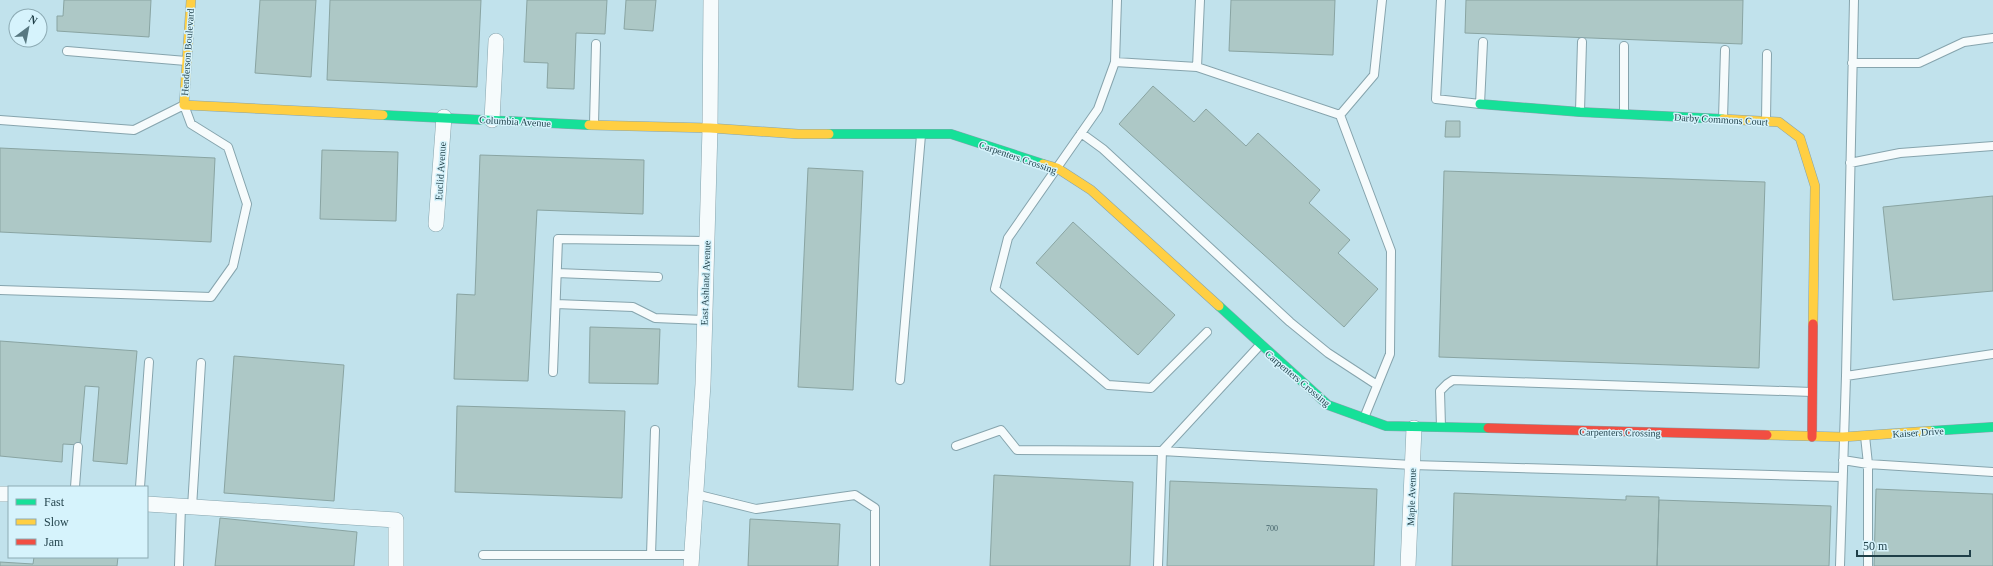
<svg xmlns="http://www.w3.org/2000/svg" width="1993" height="566" font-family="'Times New Roman',serif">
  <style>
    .building { fill: #adc8c6; stroke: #89a4a2 }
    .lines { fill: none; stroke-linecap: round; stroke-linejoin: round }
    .lane-casing { stroke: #86a4ad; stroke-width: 10 }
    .street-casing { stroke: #86a4ad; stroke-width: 16 }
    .fast-casing { stroke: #86a4ad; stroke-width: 10 }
    .slow-casing { stroke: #86a4ad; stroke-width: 10 }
    .jam-casing { stroke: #86a4ad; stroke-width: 10 }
    .lane { stroke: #f6fbfc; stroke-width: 8 }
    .street { stroke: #f6fbfc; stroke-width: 15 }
    .fast { stroke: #16e098; stroke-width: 9 }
    .slow { stroke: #ffcf43; stroke-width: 9 }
    .jam { stroke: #f24e42; stroke-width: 9 }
    .labels { text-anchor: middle; stroke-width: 3; stroke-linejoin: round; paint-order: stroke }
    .number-label { font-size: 8px; fill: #426168 }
    .street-label { font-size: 10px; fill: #1f3f48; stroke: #d6f3fc }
  </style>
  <rect width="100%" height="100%" fill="#c1e2ec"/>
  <path class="building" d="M64 0H151L149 37 57 31V16H63Z
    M260 0H316L311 77 255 73Z
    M330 0H481L477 87 327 80Z
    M527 0H607L605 34 576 33 574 89 547 88 548 63 524 62Z
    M626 0H656L653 31 624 29Z
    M1231 0H1335L1333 55 1229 51Z
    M1466 0H1743L1742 44 1465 33Z
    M1153 86 1194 122 1206 109 1246 146 1258 133 1320 190 1309 203 1350 240 1338 253 1378 289 1344 327 1119 124Z
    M1446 121H1460V137H1445Z
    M0 148 215 158 211 242 0 232Z
    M322 150 398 152 396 221 320 219Z
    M480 155 644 160 643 214 537 210 528 381 454 379 457 294 475 295Z
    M808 168 863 171 853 390 798 387Z
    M1444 171 1765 182 1759 368 1439 357Z
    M1993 196V291L1893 300 1883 207Z
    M1073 222 1175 315 1138 355 1036 263Z
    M590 327 660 329 658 384 589 383Z
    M0 341 137 351 127 464 93 461 99 387 85 386 80 445 63 444 62 462 0 456Z
    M234 356 344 365 334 501 224 493Z
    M457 406 625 411 622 498 455 492Z
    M994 475 1133 482 1130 566H990Z
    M1170 481 1377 489 1374 566H1167Z
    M1876 489 1993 494V566H1874Z
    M1454 493 1626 500V496L1659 497 1657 566H1452Z
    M1659 500 1831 506 1829 566H1657Z
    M220 518 357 532 354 566H215Z
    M750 519 840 524 838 566H748Z
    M34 557H118L117 566H0V562L33 564Z"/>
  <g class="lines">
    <defs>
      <path id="lane" d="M1441 0 1436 99 1480 104 1483 42
        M67 51 186 61
        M1115 62 1117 0
        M1852 63H1919L1964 42 1993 38
        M1197 67 1200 0
        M1580 111 1582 42
        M1624 113V46
        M1723 119 1725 50
        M0 120 134 130 184 105 191 124 228 147 247 204 233 266 211 297 0 290
        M1766 120 1767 54
        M594 124 596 44
        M1081 133 1103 149 1290 322 1328 353 1377 385
        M1850 163 1900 153 1993 146
        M557 273 658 277
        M556 304 633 307 655 318 703 320
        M1207 332 1151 388 1108 385 995 289 1008 238 1098 109 1115 62 1197 67 1340 115
        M553 372 558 239 706 241
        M1846 376 1993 354
        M900 380 921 135
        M1364 418 1390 354 1391 251 1340 115 1374 75 1382 0
        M1441 427 1440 391 1447 384 1453 380 1812 392
        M1865 436 1868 464V566
        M956 446 1001 430 1017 450 1162 451 1260 345
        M1843 460 1868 464 1993 472
        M75 487 78 447
        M140 487 149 362
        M695 494 756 509 855 495 875 508V566
        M192 507 201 363
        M483 555H691
        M651 555 655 430
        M179 566 181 506
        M1158 566 1162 451 1412 465 1842 477
        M1840 566 1846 376 1854 0"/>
      <path id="street" d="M492 120 496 41
        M436 224 444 117
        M0 494H9
        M147 504 396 520V566
        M691 566 703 384 710 128 711 0
        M1408 566 1414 428"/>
      <path id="fast" d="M1480 104 1580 112 1723 119
        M383 115 589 125
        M829 134H951L1043 164
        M1219 306 1328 405 1386 426 1488 428
        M1930 431 1993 427"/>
      <path id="slow" d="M191 0 184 105 383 115
        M1723 119 1779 122 1800 138 1815 186 1813 324
        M589 125 710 128 798 134H829
        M1043 164 1057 168 1091 190 1219 306
        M1767 435 1843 437 1930 431"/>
      <path id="jam" d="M1488 428 1767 435
        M1812 437 1813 324"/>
    </defs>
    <use href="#lane" class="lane-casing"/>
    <use href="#street" class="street-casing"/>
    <use href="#fast" class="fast-casing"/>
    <use href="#slow" class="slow-casing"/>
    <use href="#jam" class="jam-casing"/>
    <use href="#lane" class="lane"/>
    <use href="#street" class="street"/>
    <use href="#fast" class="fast"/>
    <use href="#slow" class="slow"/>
    <use href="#jam" class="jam"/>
  </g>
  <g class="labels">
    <g class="number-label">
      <text x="1272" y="531">700</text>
    </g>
    <g class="street-label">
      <text transform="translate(187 52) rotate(-86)" y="4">Henderson Boulevard</text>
      <text transform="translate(1721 119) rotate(3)" y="4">Darby Commons Court</text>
      <text transform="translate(515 121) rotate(3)" y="4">Columbia Avenue</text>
      <text transform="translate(1018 157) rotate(19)" y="4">Carpenters Crossing</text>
      <text transform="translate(440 171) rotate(-86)" y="4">Euclid Avenue</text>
      <text transform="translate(705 283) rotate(-88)" y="4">East Ashland Avenue</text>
      <text transform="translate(1298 378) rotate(40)" y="4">Carpenters Crossing</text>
      <text transform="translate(1620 432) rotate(1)" y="4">Carpenters Crossing</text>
      <text transform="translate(1918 432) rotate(-4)" y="4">Kaiser Drive</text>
      <text transform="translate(1411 497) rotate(-88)" y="4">Maple Avenue</text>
    </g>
  </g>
  <rect x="8" y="486" width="140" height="72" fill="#d6f3fc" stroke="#8dabb4"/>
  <rect x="16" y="499" width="20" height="6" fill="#16e098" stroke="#8dabb4"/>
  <text x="44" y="506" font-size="12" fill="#1f3f48">Fast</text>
  <rect x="16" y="519" width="20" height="6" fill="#ffcf43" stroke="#8dabb4"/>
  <text x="44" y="526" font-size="12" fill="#1f3f48">Slow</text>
  <rect x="16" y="539" width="20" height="6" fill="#f24e42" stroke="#8dabb4"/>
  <text x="44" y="546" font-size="12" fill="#1f3f48">Jam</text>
  <g transform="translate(28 28) rotate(32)"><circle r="19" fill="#d6f3fc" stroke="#8dabb4"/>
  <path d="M0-3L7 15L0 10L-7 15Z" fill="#587881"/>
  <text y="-6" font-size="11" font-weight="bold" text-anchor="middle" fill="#1f3f48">N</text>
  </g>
  <path d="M1857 550v6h113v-6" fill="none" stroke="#1f3f48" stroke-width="2"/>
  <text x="1863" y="550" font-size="12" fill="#1f3f48" stroke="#d6f3fc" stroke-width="3" paint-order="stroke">50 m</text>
</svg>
